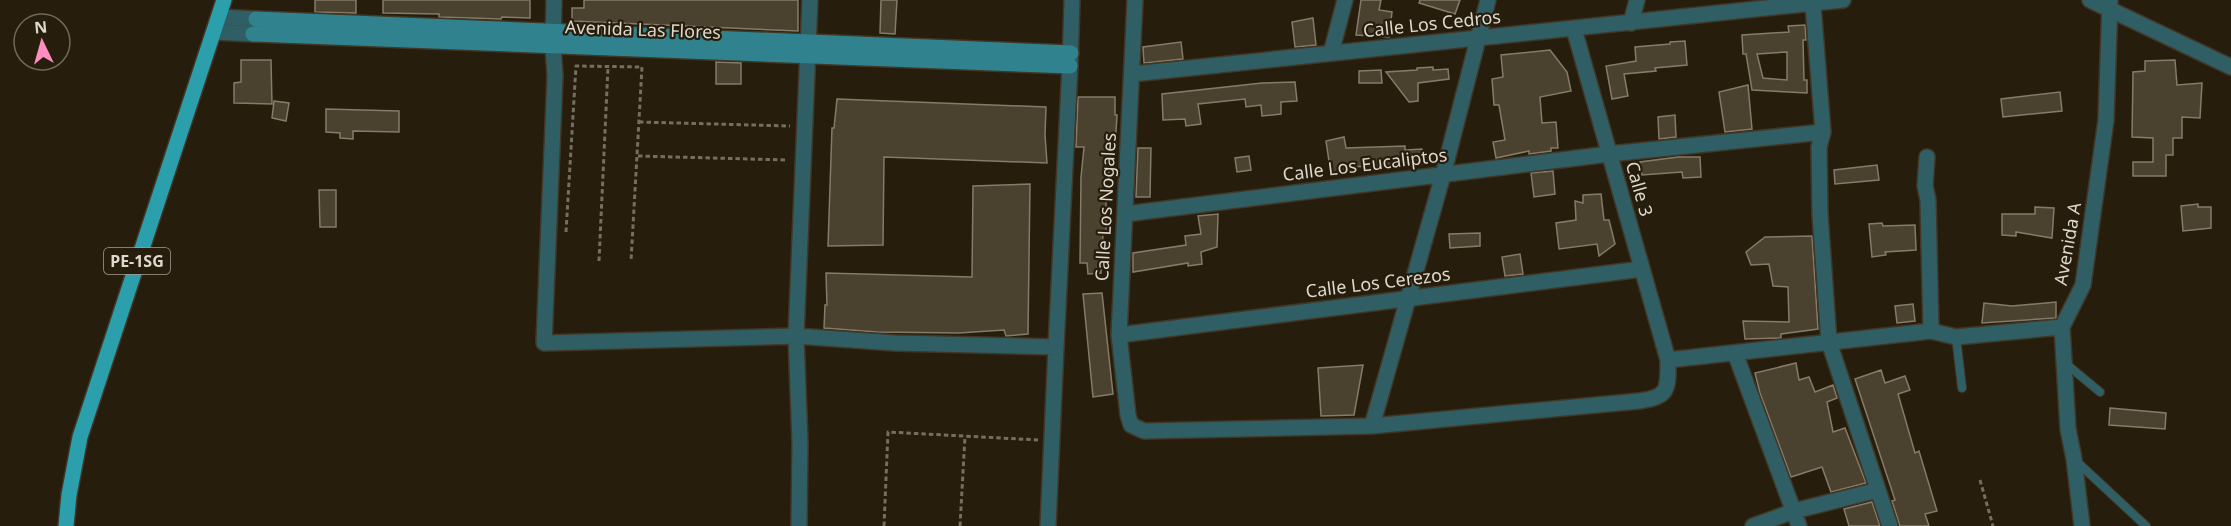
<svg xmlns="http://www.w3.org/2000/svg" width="2231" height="526" font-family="'Noto Sans',sans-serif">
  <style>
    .building { fill: #4b412f; stroke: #867b68; stroke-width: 1.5; fill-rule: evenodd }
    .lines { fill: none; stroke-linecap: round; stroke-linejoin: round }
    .lane-casing { stroke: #403727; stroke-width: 10 }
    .street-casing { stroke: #403727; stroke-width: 18 }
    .secondary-casing { stroke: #403727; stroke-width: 18 }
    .primary-casing { stroke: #403727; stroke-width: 18 }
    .path { stroke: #766e60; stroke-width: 3; stroke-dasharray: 4.5 3; stroke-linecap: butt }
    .lane { stroke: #2f5f65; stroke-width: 8 }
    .street { stroke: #2f5f65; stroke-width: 15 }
    .secondary { stroke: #30838e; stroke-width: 15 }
    .primary { stroke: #2c9fad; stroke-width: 15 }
    .labels { text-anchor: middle; stroke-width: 4.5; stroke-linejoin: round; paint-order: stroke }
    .shield { fill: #261d0c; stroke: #a7a093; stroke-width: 1.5 }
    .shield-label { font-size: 16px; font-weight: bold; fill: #ded8cd }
    .street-label { font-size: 18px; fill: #ded8cd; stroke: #261d0c }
  </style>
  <rect width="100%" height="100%" fill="#261d0c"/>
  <path class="building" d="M315 0H356V13L315 12Z
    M383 0H530V18L502 17 501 19 439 17V14L383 13Z
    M584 0H798V31L572 21V8H584Z
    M881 0H897L895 34 880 33Z
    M1361 0H1381L1379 10 1392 12 1389 37 1356 35Z
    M1420 0H1460L1455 14 1419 3Z
    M1313 18 1316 45 1295 47 1292 22Z
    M1805 25 1806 40H1803L1804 80H1807V93L1752 90 1746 54H1743L1742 35 1789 32 1788 26ZM1787 52V80L1763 78 1757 54Z
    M1685 41 1687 65 1655 68 1656 71 1624 74 1628 96 1612 99 1606 66 1636 61 1635 47 1670 44V42Z
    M1181 42 1183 59 1144 63 1143 47Z
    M1550 50 1567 72 1571 91 1540 97 1542 123 1556 122 1558 148H1551V151L1529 154V151L1496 158 1493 142 1505 140 1499 105H1494L1492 79 1503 77 1501 55Z
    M241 60H271L272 104 234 103V83L241 82Z
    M2175 60 2177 85 2202 83 2200 118 2182 117V138H2173V155H2166V176H2133V162H2153V138L2132 137 2133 72 2145 71V61Z
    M716 62 741 63V84H716Z
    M1433 67V70L1448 69 1449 79 1418 83V101L1409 102 1386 72 1417 70V68Z
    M1381 70 1382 83H1359V71Z
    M1295 82 1297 101 1281 102V114L1262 116 1261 105 1246 107 1245 99 1198 104 1201 124 1186 126 1185 119 1163 120 1162 94 1262 83Z
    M1748 85 1752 129 1725 132 1719 92Z
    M2060 92 2062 111 2003 117 2001 99Z
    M1078 97H1115V115H1117L1115 149H1111L1109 173 1106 172V234H1103L1101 273 1088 274 1087 263H1080L1081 177 1084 147H1076Z
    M837 99 1046 107 1045 135 1047 163 884 157 883 245 828 246 832 128H834Z
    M274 101 289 103 286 121 272 118Z
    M326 109 399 111V132L353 131V139L340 138V133L326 132Z
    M1675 115 1676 137 1659 139 1658 117Z
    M1344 137 1346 148 1405 146V150L1422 149V164L1349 167 1356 171 1331 175 1326 141Z
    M1138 148H1151L1150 197H1136Z
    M1249 156 1251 170 1237 172 1235 158Z
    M1678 157H1700L1701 177 1683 178 1682 172 1642 175 1640 162Z
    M1877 165 1879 180 1835 184 1834 170Z
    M1553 171 1555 194 1534 197 1531 173Z
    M1030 184 1028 334 1006 336 1004 330 959 333 877 332 824 328 825 305H827L826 273 972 277 973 186Z
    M319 190H336V227H320Z
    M1601 194 1604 220H1609L1615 244 1599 256 1597 244 1559 249 1556 223 1576 220 1575 201 1583 203V195Z
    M2198 204V207H2211V228L2183 231 2181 206Z
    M2035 207 2054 208 2052 238 2016 232V236L2002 235V214H2035Z
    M1218 214 1217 247 1201 252 1202 264 1188 266V263L1133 272V253L1186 245 1185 236 1201 234 1198 216Z
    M1882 223 1883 226 1915 225 1916 250 1885 252 1886 255 1872 257 1869 224Z
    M1480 233V246L1450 248 1449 234Z
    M1812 236 1818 329 1781 334V338L1745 339 1743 321 1789 322 1788 287 1773 286 1769 264 1751 265 1746 252 1765 237Z
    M1520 254 1523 274 1505 276 1502 257Z
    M1102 293 1113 394 1093 397 1083 294Z
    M2056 302V318L1982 323 1984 303 2012 306Z
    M1913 304 1915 321 1897 323 1895 306Z
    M1796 363 1799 380 1809 377 1815 392 1833 385 1837 398 1827 402 1833 432 1845 428 1866 483 1831 492 1822 467 1791 477 1760 393 1755 373Z
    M1363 365 1354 415 1321 416 1318 368Z
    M1881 370 1885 383 1905 376 1910 390 1898 394 1915 453 1919 451 1937 511 1925 514 1929 526H1900L1892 501 1895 500 1855 379Z
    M2110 408 2166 413 2165 429 2109 425Z
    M1872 502 1880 526H1849L1844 509Z"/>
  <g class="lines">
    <defs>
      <path id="lane" d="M1956 337 1962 388
        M2065 363 2100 392
        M2075 460 2146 526"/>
      <path id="street" d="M554 0 553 46 555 76 544 343 796 336 810 0
        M1135 0 1119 335 1128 415 1131 425 1144 431 1372 426 1639 401C1670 397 1668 388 1668 360L1574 29
        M2090 0 2231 67
        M1813 5 1823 132 1819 147 1820 214 1829 342 1890 526
        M219 17 256 19
        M1631 23 1637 0
        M214 32 253 34
        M1331 53 1345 0
        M1132 74 1843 0
        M1927 157 1925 186 1928 200 1931 331
        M1125 214 1609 154 1823 132
        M1119 335 1642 269
        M1735 353 1799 526
        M1668 360 1931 331 1956 337 2062 327
        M1372 426 1443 175 1488 0
        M799 526 800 443 796 336 895 343 1056 347 1070 66 1072 0
        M1048 526 1056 347
        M1753 526 1794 511 1878 490
        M2082 526 2074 459 2068 429 2062 327 2083 285 2106 120 2110 0"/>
      <path id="secondary" d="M256 19 1071 53
        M253 34 1070 66"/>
      <path id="primary" d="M66 526 69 495 80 437 224 0"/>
    </defs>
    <use href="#lane" class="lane-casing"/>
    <use href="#street" class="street-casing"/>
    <use href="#secondary" class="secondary-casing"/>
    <use href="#primary" class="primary-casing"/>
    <path class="path" d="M639 122 790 126
      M638 156 787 160
      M566 232 576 66 642 67 631 261
      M599 261 608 67
      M1980 480 1993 526
      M884 526 888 432 1038 440
      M960 526 965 436"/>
    <use href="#lane" class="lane"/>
    <use href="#street" class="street"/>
    <use href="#secondary" class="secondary"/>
    <use href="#primary" class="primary"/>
  </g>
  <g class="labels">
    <rect class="shield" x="104" y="248" width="66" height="26" rx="4.5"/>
    <g class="shield-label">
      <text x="137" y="267">PE-1SG</text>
    </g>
    <g class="street-label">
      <text transform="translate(1432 24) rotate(-6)" y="6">Calle Los Cedros</text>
      <text transform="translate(643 30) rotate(2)" y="6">Avenida Las Flores</text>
      <text transform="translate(1365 165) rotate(-7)" y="6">Calle Los Eucaliptos</text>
      <text transform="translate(1639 189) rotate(74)" y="6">Calle 3</text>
      <text transform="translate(1106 207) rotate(-87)" y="6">Calle Los Nogales</text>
      <text transform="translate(2068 244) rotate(-80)" y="6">Avenida A</text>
      <text transform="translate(1378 283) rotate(-7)" y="6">Calle Los Cerezos</text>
    </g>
  </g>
  <g transform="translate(42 42) rotate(355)"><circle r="28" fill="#261d0c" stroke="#706859" stroke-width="1.5"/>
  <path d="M0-4.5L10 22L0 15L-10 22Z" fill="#fd8ebf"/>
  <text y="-9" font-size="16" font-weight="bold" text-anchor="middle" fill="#ded8cd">N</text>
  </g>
</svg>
